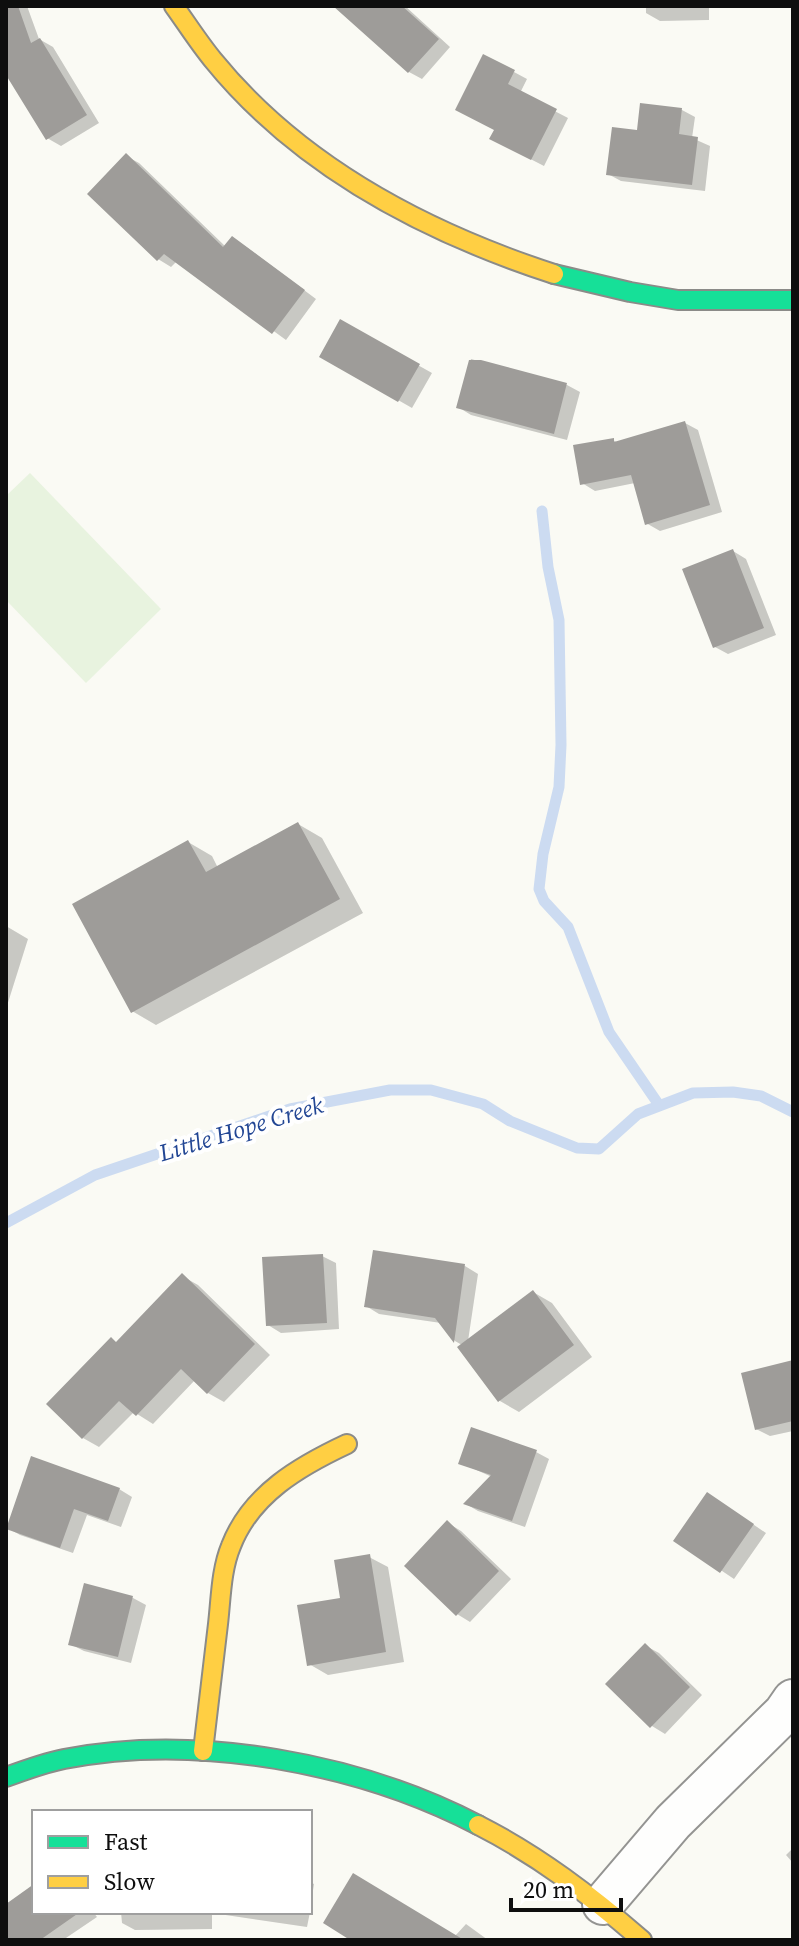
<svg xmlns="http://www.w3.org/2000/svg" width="799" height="1946" font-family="'Source Serif 4',serif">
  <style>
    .pitch { fill: #e8f3df }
    .shadow { fill: #0003 }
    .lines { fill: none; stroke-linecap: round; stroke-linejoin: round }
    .stream { stroke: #ccdbf1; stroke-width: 11 }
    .building { fill: #9e9c99 }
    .street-casing { stroke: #949492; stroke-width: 44 }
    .fast-casing { stroke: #8b8b88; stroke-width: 22 }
    .slow-casing { stroke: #8b8b88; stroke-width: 22 }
    .street { stroke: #fefefd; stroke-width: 40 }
    .fast { stroke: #16e098; stroke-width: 18 }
    .slow { stroke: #ffcf43; stroke-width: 18 }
    .labels { text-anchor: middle; stroke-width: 8; stroke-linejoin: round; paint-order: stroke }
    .water-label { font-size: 24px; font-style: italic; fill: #224694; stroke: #fff }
  </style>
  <rect width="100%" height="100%" fill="#fafaf4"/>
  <path class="pitch" d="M30 473 161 609 86 683 6 600V496Z"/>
  <path class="shadow" d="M6 6H27L39 39 53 47 99 123 61 146 47 138 6 71Z
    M349 6H405L450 47 422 79 409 72Z
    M646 6H709V20L660 21 646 13Z
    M514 72 527 79 520 93 568 118 544 166 505 146 496 130 471 117Z
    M642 105 682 110 695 117 692 138 710 146 705 191 621 181 608 174 638 132Z
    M126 156 139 163 226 247 245 246 316 299 286 340 177 261 171 267 158 259Z
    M341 322 432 373 412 408 321 356Z
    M471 359 567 385 580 392 567 440 471 415 458 407Z
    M685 423 698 430 722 512 660 531 646 523 635 483 595 491 582 483 613 440 618 443Z
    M733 551 746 559 776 635 728 654 715 647Z
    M298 824 322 838 363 913 156 1025 132 1011 188 842 212 856 218 868Z
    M6 926 28 939 6 1009Z
    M322 1256 336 1263 339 1329 281 1333 268 1325Z
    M465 1266 478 1274 468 1341 533 1292 552 1303 592 1357 519 1412 500 1401 462 1345 455 1341 441 1323 379 1314 366 1306Z
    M182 1276 198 1285 270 1355 224 1402 208 1393 195 1380 153 1424 134 1412 99 1447 83 1438 117 1343Z
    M793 1362V1431L770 1436 756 1429Z
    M473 1429 536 1452 549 1459 525 1527 478 1511 466 1504 492 1477 461 1463Z
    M119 1489 132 1497 121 1527 87 1515 73 1553 20 1535 8 1528Z
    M720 1502 766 1533 734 1579 676 1540Z
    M448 1523 461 1531 511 1579 470 1622 457 1614Z
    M369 1557 388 1567 404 1662 328 1675 309 1664 342 1599Z
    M85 1586 133 1598 146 1605 131 1663 84 1651 70 1644Z
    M646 1646 659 1653 702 1695 665 1734 652 1726Z
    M793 1848V1863L786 1855Z
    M310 1882 314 1884 310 1909Z
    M34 1886V1912H93L97 1917 63 1940H9L6 1935V1906Z
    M121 1912H310L307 1927 212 1913V1929L135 1930 122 1923Z
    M466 1924 488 1940H354L455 1936Z"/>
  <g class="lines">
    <path class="stream" d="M542 511 548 567 559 620 561 745 559 787 543 854 539 889 544 901 568 927 609 1032 659 1105
      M6 1223 95 1175 290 1109 390 1090H431L483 1104 510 1121 577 1148 599 1149 638 1114 693 1093 733 1092 761 1096 793 1112"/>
  </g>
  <path class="building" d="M6 6H18L31 43 40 38 87 115 46 140 6 75Z
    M333 6H402L439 39 408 73Z
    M483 54 515 70 508 84 557 109 531 160 489 139 494 130 455 110Z
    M640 103 682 108 679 134 698 137 692 185 606 175 612 127 637 130Z
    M126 153 223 247 232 236 305 290 272 334 164 254 157 261 87 194Z
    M340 319 420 364 398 402 319 357Z
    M469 360H481L567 383 554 434 456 408Z
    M685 421 710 505 645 525 631 475 580 485 573 445 614 438V442Z
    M733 549 764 628 713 648 682 569Z
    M298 822 340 899 131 1013 72 904 188 840 206 872Z
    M373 1250 465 1264 454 1343 435 1318 364 1307Z
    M323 1254 327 1323 266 1326 262 1257Z
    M182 1273 255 1344 207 1394 181 1369 136 1416 119 1401 82 1439 46 1404 111 1337 116 1342Z
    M533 1290 574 1345 498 1402 457 1347Z
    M793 1360V1421L755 1430 741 1373Z
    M471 1427 537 1450 512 1521 463 1504 491 1475 458 1464Z
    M31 1456 120 1488 108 1521 74 1509 60 1548 6 1529Z
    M707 1492 754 1524 720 1573 673 1541Z
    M447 1520 499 1571 456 1616 404 1566Z
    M370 1554 386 1652 307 1666 297 1605 340 1598 334 1560Z
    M84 1583 133 1596 118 1657 68 1645Z
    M645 1643 690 1687 650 1728 605 1684Z
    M353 1873 464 1940H350L323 1923Z
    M34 1884V1912H80L40 1940H6V1904Z"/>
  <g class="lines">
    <defs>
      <path id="street" d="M603 1904 673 1822 784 1713 793 1700"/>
      <path id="fast" d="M554 274 630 292 678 300H793
        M6 1777C25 1770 44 1763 64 1759 197 1733 359 1763 478 1825"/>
      <path id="slow" d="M174 6C187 24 199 43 213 60 300 167 425 232 554 274
        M203 1751C208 1709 213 1666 218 1624 221 1598 221 1570 231 1546 251 1494 300 1466 347 1444
        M478 1825C539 1856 591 1896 642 1940"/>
    </defs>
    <use href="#street" class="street-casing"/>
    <use href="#fast" class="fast-casing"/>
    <use href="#slow" class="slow-casing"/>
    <use href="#street" class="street"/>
    <use href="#fast" class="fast"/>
    <use href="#slow" class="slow"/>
  </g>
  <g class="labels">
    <g class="water-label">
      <text transform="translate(241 1129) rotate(-17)" y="8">Little Hope Creek</text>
    </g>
  </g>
  <rect width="799" height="1946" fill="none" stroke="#0e0e0e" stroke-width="16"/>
  <rect x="32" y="1810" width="280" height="104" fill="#ffffff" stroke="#9f9f9f" stroke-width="2"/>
  <rect x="48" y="1836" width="40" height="12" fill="#16e098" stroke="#9f9f9f" stroke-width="2"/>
  <text x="104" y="1850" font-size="24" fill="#0e0e0e">Fast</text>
  <rect x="48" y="1876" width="40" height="12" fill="#ffcf43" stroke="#9f9f9f" stroke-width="2"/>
  <text x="104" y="1890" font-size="24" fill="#0e0e0e">Slow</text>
  <path d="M511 1898v12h110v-12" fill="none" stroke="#0e0e0e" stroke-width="4"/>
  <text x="523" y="1898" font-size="24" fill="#0e0e0e" stroke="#ffffff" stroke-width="6" paint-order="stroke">20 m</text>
</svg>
